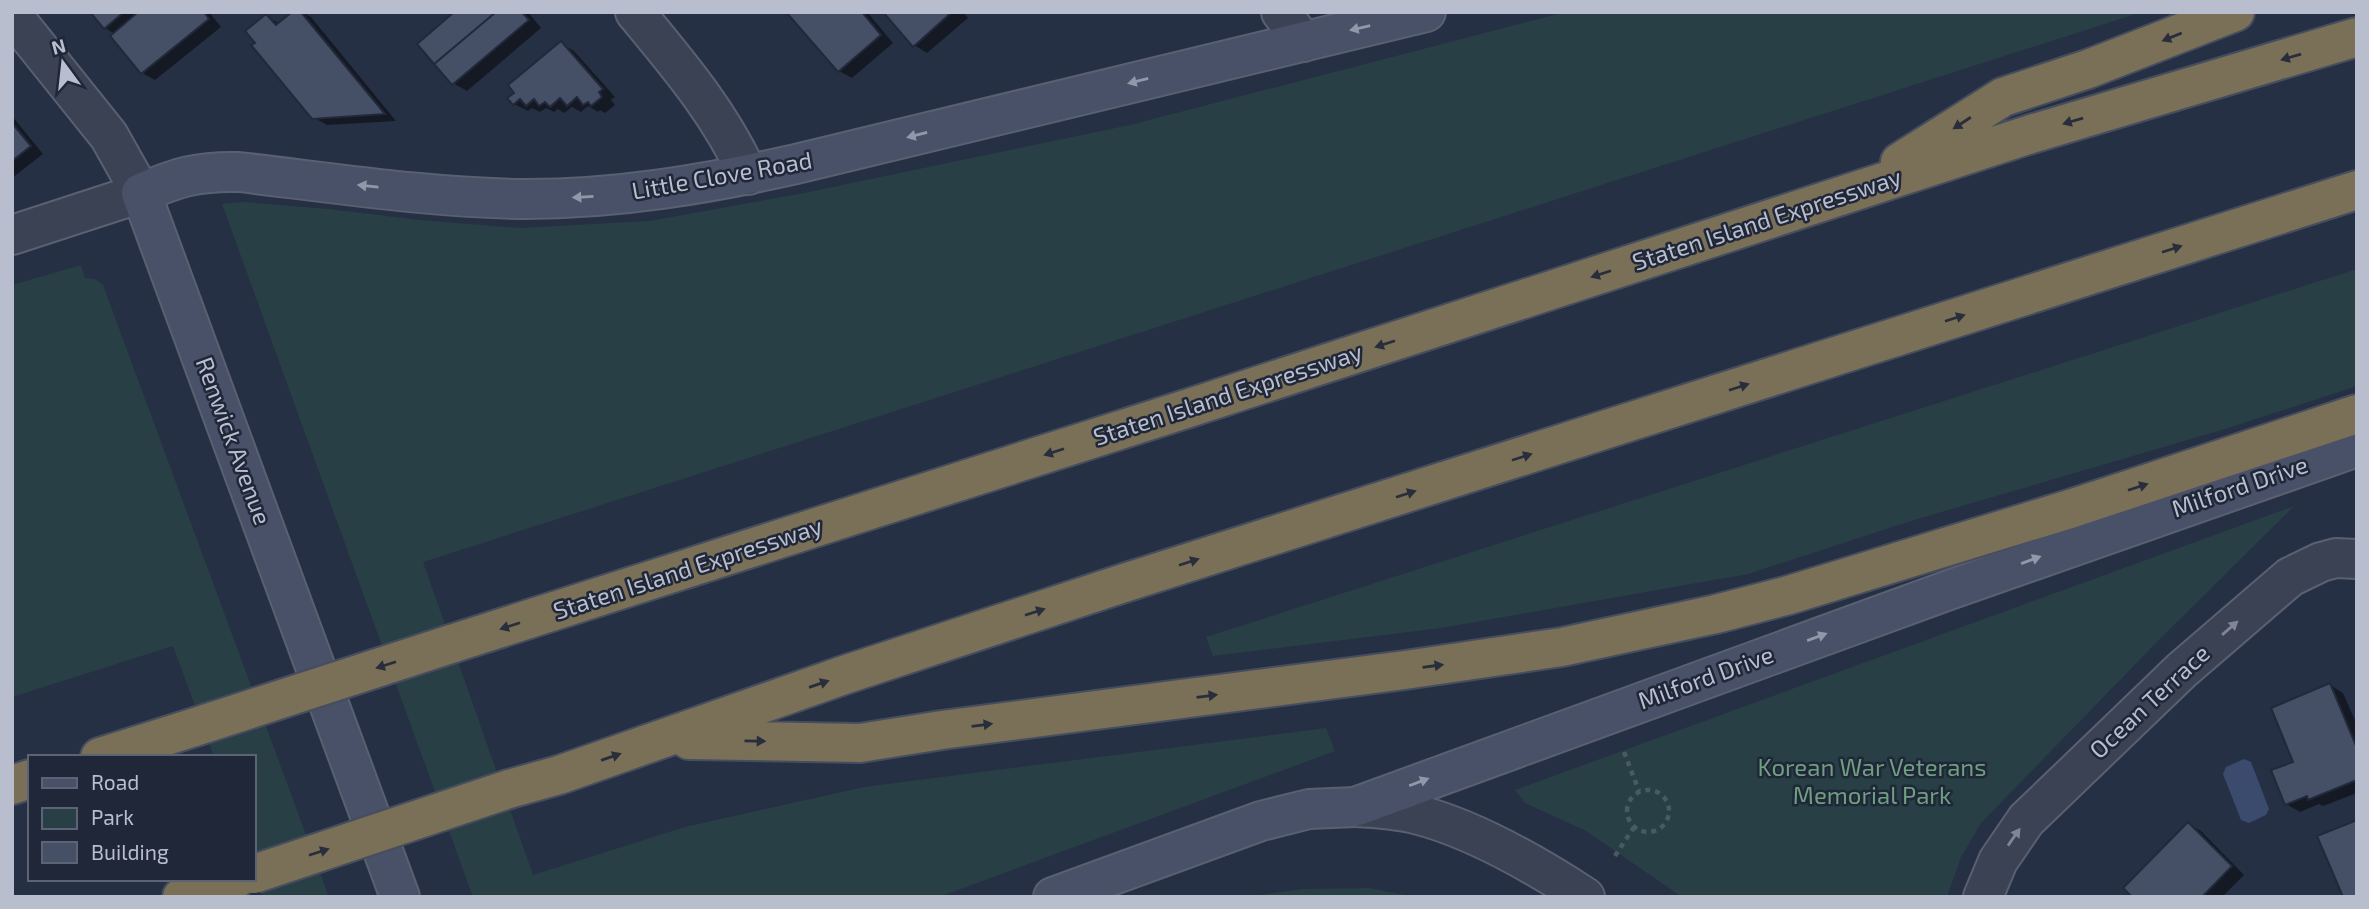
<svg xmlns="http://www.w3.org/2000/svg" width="2369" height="909" font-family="'Exo 2',sans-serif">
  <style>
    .green { fill: #283f45 }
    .water { fill: #3b4b6d }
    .shadow { fill: #0007 }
    .building { fill: #454f66; stroke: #21293b; stroke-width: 2 }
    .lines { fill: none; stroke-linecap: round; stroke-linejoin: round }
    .street-casing { stroke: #596071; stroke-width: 42 }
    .secondary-casing { stroke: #596071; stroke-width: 42 }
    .highway-casing { stroke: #454d5e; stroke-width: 42 }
    .path { stroke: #475c61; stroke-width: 4.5; stroke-dasharray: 5 5; stroke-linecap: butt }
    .street { stroke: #3b4253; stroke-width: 38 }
    .secondary { stroke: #485167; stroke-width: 38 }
    .highway { stroke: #7a6f57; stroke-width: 38 }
    .highway-bridge-casing { stroke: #454d5e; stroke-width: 42; stroke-linecap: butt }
    .highway-bridge { stroke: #7a6f57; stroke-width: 38 }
    .oneway { fill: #9198a9 }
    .oneway2 { fill: #282e3c }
    .oneway3 { fill: #808696 }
    .labels { text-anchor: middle; stroke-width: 5; stroke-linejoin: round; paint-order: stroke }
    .street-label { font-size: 24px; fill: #b8becd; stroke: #1f2739 }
    .park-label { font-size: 24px; fill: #6e9f7e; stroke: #1f2739 }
  </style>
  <rect width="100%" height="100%" fill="#263044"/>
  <path class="green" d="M1565 12H2142L423 562 533 875 685 827 864 787 1326 728 1335 751 939 897H473L222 204 243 202 328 209 420 220 520 228 649 221 804 193 1130 125Z
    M81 265 85 278 95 279 103 285 329 897H264L254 868V757H214L173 646 12 697V285Z
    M2357 269V386L2225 429 1914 520 1748 574 1441 628 1213 656 1206 637Z
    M2294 506 2155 644 1981 823 1961 857 1947 897H1682L1586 831 1525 803 1515 790Z
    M1369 888 1415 897H1259V895L1302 889Z"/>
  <path class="water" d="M2244 759 2251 762 2269 809 2266 815 2249 823 2241 820 2223 774 2226 767Z"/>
  <path class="shadow" d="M92 12H209L221 27 155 80 142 73 115 34 105 28Z
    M294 12H301L311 17 396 121 327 125 313 117 257 43 266 16 280 24Z
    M457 12H528L541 28 467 91 453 83Z
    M789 12H867L893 43 852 78 839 71Z
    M885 12H963L968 18 927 53 914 45Z
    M561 43 574 51 615 97 611 100 615 105 605 113 600 110 598 112 588 106 581 112 572 107 564 113 558 109 554 112 546 108 540 112 532 108 528 111 514 104Z
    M12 116 43 154 12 178Z
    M2330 685 2343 693 2357 725V793L2323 806 2319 804 2300 812 2286 804 2295 763Z
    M2188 824 2201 831 2244 875 2222 897H2134Z"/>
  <path class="building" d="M90 12H124L104 29Z
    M138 12H204L209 19 141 74 110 36Z
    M292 12H301L385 114 312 119 251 45 255 43 245 31 266 14 276 25Z
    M454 12H496L434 64 417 44Z
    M496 12H522L529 20 452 85 434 64Z
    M786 12H862L881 35 838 72Z
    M883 12H952L913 47Z
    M561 41 603 89 599 92 602 97 591 106 588 102 583 105 577 97 567 106 560 98 550 107 545 102 539 106 534 99 526 106 520 99 513 105 507 98 514 93 508 85Z
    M12 123 31 146 12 161Z
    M2330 683 2357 748V780L2308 800 2307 796 2285 805 2271 770 2293 762 2271 708Z
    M2357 820V897H2343L2317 836Z
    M2188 822 2232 866 2202 897H2132L2123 888Z"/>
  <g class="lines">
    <defs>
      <path id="street" d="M635 12C678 64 720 113 748 175
        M1281 12 1303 42
        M12 15 109 136 141 193 12 235
        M1355 807C1375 808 1395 809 1415 814 1472 828 1536 865 1585 897
        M1983 897 1998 861 2026 820 2182 670 2290 577 2321 562 2336 558 2357 559"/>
      <path id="secondary" d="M400 897 141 193C178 177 198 171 239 172 334 183 430 198 526 199 617 199 707 184 796 164L1426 12
        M1053 897 1261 821 1309 809 1355 807 1949 590 2357 447"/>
      <path id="highway" d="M1900 162 2003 97 2088 69 2235 12
        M451 644 1189 408 2031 134 2357 37
        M689 740 860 743 942 730 1405 670 1562 647 1716 614 1789 595 2073 508 2357 414
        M100 757 195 727
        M12 785 30 779
        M509 789 559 775 844 675 1124 583 2357 190
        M182 897 236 879"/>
    </defs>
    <use href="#street" class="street-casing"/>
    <use href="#secondary" class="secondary-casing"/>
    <use href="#highway" class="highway-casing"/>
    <path class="path" d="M1624 752 1639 791
      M1627 811a21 21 0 1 1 42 0a21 21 0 1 1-42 0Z
      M1615 856 1634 827"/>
    <use href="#street" class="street"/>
    <use href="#secondary" class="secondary"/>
    <use href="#highway" class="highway"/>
    <defs>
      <path id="highway-bridge" d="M195 727 451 644
        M254 874 509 789"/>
    </defs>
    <use href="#highway-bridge" class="highway-bridge-casing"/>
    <use href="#highway-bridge" class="highway-bridge"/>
  </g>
  <defs><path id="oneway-solid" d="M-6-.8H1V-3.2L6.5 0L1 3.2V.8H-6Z" transform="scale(1.75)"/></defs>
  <g class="oneway">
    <use href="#oneway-solid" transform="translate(1360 28) rotate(167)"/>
    <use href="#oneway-solid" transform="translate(1138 81) rotate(166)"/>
    <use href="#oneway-solid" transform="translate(917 135) rotate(166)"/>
    <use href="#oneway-solid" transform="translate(368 186) rotate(-174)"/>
    <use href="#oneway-solid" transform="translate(583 197) rotate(177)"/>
    <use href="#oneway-solid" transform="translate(2031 560) rotate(-20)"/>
    <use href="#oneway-solid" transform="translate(1817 637) rotate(-20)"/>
    <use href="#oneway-solid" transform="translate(1419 782) rotate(-21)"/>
  </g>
  <g class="oneway2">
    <use href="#oneway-solid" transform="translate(2172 37) rotate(158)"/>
    <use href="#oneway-solid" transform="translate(2291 57) rotate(164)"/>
    <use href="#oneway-solid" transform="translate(2073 121) rotate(164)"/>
    <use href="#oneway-solid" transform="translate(1962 123) rotate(147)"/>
    <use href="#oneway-solid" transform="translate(2172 249) rotate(-18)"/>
    <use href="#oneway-solid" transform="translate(1601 274) rotate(162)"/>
    <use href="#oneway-solid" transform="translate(1955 318) rotate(-18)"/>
    <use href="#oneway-solid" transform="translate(1385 344) rotate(162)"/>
    <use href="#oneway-solid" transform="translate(1739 387) rotate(-18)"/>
    <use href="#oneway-solid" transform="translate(1054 452) rotate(162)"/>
    <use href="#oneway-solid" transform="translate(1522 457) rotate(-18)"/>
    <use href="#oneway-solid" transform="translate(2138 487) rotate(-18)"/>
    <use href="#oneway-solid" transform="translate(1406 494) rotate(-18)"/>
    <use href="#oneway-solid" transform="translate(1189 562) rotate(-18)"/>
    <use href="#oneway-solid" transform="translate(1035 612) rotate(-18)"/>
    <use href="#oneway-solid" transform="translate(510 626) rotate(162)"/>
    <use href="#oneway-solid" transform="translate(386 665) rotate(162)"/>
    <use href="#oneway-solid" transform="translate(1433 666) rotate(-8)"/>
    <use href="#oneway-solid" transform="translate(819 684) rotate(-19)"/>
    <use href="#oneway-solid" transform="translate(1207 696) rotate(-7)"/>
    <use href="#oneway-solid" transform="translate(982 725) rotate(-7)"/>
    <use href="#oneway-solid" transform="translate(755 741) rotate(1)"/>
    <use href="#oneway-solid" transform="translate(611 757) rotate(-19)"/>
    <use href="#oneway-solid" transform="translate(319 852) rotate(-18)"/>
  </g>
  <g class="oneway3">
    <use href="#oneway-solid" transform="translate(2230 628) rotate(-41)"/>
    <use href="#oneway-solid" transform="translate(2014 837) rotate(-55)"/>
  </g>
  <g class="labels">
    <g class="street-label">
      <text transform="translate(722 176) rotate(-10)" y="8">Little Clove Road</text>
      <text transform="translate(1767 220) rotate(-18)" y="8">Staten Island Expressway</text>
      <text transform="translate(1228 395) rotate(-18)" y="8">Staten Island Expressway</text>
      <text transform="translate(233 441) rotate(70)" y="8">Renwick Avenue</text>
      <text transform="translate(2240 487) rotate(-19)" y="8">Milford Drive</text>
      <text transform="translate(688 569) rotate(-18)" y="8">Staten Island Expressway</text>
      <text transform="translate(1706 678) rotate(-20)" y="8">Milford Drive</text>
      <text transform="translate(2150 702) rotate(-43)" y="8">Ocean Terrace</text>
    </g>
    <g class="park-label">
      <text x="1872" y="776">Korean War Veterans<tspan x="1872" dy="28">Memorial Park</tspan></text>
    </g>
  </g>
  <rect width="2369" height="909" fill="none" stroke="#b8becd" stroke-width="28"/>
  <rect x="28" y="755" width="228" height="126" fill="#1f2739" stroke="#5c6374" stroke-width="2"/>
  <rect x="42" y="778" width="35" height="10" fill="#485167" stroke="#5c6374" stroke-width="2"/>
  <text x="91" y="790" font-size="21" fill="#b8becd">Road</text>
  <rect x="42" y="808" width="35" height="21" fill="#283f45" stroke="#5c6374" stroke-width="2"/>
  <text x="91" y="825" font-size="21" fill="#b8becd">Park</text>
  <rect x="42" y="842" width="35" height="21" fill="#454f66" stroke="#5c6374" stroke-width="2"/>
  <text x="91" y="860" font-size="21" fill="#b8becd">Building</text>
  <g transform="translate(63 63) rotate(345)" stroke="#1f2739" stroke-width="5" paint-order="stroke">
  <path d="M0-5L12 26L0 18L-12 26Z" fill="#b8becd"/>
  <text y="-10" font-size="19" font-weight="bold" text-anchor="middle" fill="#b8becd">N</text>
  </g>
</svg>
